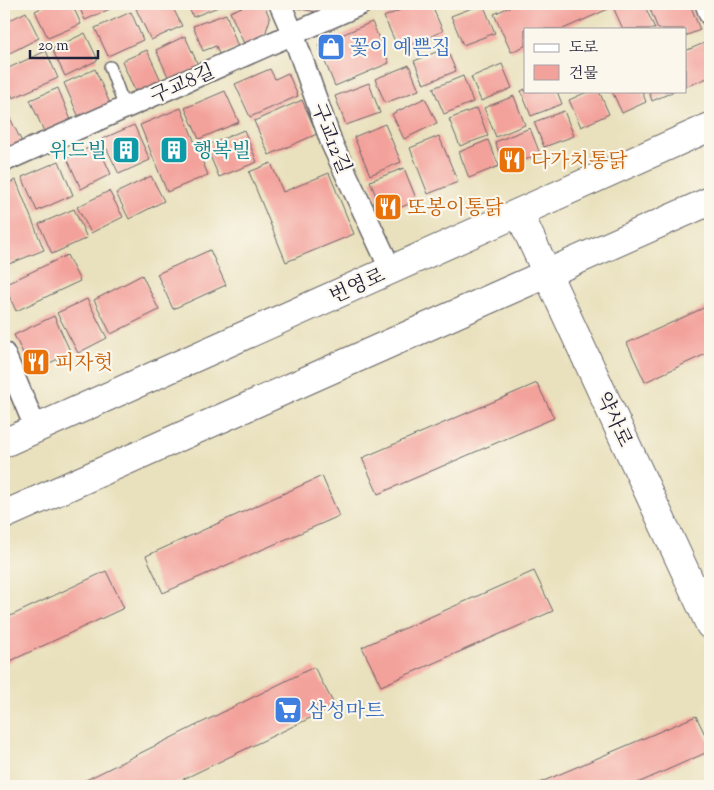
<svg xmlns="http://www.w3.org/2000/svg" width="714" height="790" font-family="'Sorts Mill Goudy','Noto Serif KR',serif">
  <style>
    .building { fill: #f3a29b }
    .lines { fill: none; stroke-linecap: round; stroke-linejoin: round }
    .service-casing { stroke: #686568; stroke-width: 14 }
    .minor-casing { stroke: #686568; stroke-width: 24 }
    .tertiary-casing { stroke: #686568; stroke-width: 30 }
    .secondary-casing { stroke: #686568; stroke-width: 30 }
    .service { stroke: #fff; stroke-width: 11 }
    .minor { stroke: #fff; stroke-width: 21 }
    .tertiary { stroke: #fff; stroke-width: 28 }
    .secondary { stroke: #fff; stroke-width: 28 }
    .labels { text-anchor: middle; stroke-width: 4.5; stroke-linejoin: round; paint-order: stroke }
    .shop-label { font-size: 20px; fill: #366cbe; stroke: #fbf7ec; text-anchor: start }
    .street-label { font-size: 20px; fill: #22223b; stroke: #fbf7ec }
    .culture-label { font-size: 20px; fill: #0d838f; stroke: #fbf7ec; text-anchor: end }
    .food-label { font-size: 20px; fill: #c56008; stroke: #fbf7ec; text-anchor: start }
  </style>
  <rect width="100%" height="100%" fill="#fbf7ec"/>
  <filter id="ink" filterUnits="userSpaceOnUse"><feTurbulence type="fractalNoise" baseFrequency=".02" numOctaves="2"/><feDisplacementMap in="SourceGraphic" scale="10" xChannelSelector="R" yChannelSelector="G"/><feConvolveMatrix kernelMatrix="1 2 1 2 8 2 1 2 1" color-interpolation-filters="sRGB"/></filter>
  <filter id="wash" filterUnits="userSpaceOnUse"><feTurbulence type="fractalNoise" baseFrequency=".0096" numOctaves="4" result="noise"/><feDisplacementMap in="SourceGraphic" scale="20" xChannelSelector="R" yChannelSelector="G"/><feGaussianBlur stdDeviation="1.12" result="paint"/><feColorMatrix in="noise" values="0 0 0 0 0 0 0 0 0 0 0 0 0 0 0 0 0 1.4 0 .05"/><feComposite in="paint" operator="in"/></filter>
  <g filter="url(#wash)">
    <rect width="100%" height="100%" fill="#e9e1bd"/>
    <g id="blocks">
      <path class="building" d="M44 4H72L81 24 48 38 35 11 45 6Z
        M78 4H121L85 20Z
        M148 4H171L182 26 151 40 136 9Z
        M187 4H216L218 7 193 17Z
        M249 4H264L270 19 264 38 245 46 230 12Z
        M294 4H336L316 12 296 8Z
        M414 4H431L443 31 399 50 384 17Z
        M483 4 495 33 463 45 451 16Z
        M516 4H644L655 29H623L613 7 563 29H525V46L511 52 494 14Z
        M648 4H690L700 30 685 36V29H658Z
        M26 12 39 38 4 56V23Z
        M131 12 143 40 108 56 95 28Z
        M226 14 238 47 219 54 216 46 203 51 193 26Z
        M372 22 389 63 335 86 318 45Z
        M85 33 98 60 65 76 52 49Z
        M185 36 199 67 170 81 156 50Z
        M709 41 710 45V77L685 87V51Z
        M446 48 456 71 424 84 414 61Z
        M147 50 163 85 137 96 122 61Z
        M46 51 58 78 13 98 4 77V70Z
        M502 64 512 88 481 101 471 77Z
        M409 65 419 90 385 103 375 79Z
        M95 69 111 106 81 122 64 83Z
        M270 69 275 79 288 73 298 96 250 117 235 84Z
        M463 76 473 102 444 114 433 88Z
        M369 83 380 113 346 125 335 96Z
        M58 88 73 125 46 136 30 100Z
        M525 89V91H557L562 104 531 116 521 91Z
        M225 91 239 122 199 139 185 108Z
        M589 91H599L609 114 581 127 569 100Z
        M612 91H642L646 102 622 113Z
        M649 91H675L652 101Z
        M514 96 525 125 496 137 484 108Z
        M425 98 437 123 404 139 392 114Z
        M302 100 317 134 269 155 254 121Z
        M181 108 208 175 167 192 140 125Z
        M477 108 488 136 460 146 449 119Z
        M6 110 22 142 4 151V111Z
        M564 111 574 136 544 147 534 122Z
        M385 124 401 162 370 175 354 137Z
        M134 125 150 160 119 174 102 139Z
        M530 128 540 154 505 168 495 142Z
        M244 130 257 162 219 177 206 146Z
        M439 136 458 182 428 194 410 148Z
        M488 140 499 166 469 178 459 152Z
        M97 144 111 174 81 189 67 158Z
        M59 161 73 195 37 211 22 177Z
        M271 163 283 192 329 173 354 234 286 262 249 172Z
        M404 168 417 201 383 214 370 181Z
        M151 176 164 201 129 219 116 193Z
        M16 180 44 250 4 266V185Z
        M109 191 123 217 91 233 77 207Z
        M74 209 87 238 52 254 39 224Z
        M210 250 226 285 173 309 157 274Z
        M67 255 80 281 16 311 4 285Z
        M142 275 159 310 111 334 94 300Z
        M87 299 107 338 78 353 57 313Z
        M710 305V352L645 382 627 343Z
        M54 316 71 353 32 371 14 335Z
        M537 383 554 418 378 494 362 458Z
        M322 476 339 516 163 593 146 556Z
        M106 571 124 608 4 664V619Z
        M534 571 553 611 381 686 362 647Z
        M314 667 335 706 169 786H74Z
        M696 716 710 745V751L631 786H532Z"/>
    </g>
  </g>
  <g filter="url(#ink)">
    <use href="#blocks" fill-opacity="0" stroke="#686568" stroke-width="1"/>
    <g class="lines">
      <defs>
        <path id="service" d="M110 67 125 108"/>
        <path id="minor" d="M280 4 293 34 332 144 391 270
          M706 4 710 15
          M4 161 361 4
          M4 353 36 429"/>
        <path id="tertiary" d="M519 213 710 625"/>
        <path id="secondary" d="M4 443 710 127
          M4 515 710 201"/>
      </defs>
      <use href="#service" class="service-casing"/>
      <use href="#minor" class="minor-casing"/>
      <use href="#tertiary" class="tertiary-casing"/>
      <use href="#secondary" class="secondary-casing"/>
      <use href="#service" class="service"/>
      <use href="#minor" class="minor"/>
      <use href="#tertiary" class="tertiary"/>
      <use href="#secondary" class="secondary"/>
    </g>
  </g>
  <defs>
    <symbol id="shop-square" viewBox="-11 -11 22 22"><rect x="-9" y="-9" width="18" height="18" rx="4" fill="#3f7fe0" stroke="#fbf7ec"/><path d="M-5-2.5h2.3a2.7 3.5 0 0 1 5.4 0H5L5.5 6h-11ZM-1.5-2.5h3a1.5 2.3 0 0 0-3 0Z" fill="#fff"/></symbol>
    <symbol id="building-square" viewBox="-11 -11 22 22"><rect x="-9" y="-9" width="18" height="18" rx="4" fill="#0f9aa8" stroke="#fbf7ec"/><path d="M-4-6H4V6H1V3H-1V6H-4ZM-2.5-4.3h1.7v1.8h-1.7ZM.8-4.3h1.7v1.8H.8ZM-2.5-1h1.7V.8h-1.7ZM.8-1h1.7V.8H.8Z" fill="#fff"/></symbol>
    <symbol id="restaurant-square" viewBox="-11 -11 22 22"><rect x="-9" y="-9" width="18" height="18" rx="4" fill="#e8710a" stroke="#fbf7ec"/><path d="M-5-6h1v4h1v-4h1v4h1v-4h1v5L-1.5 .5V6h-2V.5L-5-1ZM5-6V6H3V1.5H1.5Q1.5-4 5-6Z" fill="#fff"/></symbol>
    <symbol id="supermarket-square" viewBox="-11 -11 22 22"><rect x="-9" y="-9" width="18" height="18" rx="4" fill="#3f7fe0" stroke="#fbf7ec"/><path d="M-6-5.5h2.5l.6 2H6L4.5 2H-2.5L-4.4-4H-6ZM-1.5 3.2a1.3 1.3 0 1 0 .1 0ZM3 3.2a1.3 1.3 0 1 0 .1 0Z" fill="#fff"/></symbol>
  </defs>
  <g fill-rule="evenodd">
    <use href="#shop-square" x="315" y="31" width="32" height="32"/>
    <use href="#building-square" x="110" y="134" width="32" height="32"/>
    <use href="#building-square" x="158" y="134" width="32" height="32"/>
    <use href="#restaurant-square" x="496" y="144" width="32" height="32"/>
    <use href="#restaurant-square" x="372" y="191" width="32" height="32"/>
    <use href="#restaurant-square" x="20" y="346" width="32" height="32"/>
    <use href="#supermarket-square" x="272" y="694" width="32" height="32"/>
  </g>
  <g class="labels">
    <g class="shop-label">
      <text x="350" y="54">꽃이 예쁜집</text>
      <text x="307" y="717">삼성마트</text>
    </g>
    <g class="street-label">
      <text transform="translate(182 83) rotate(-24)" y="7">구교8길</text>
      <text transform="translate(332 138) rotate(68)" y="7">구교12길</text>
      <text transform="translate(357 285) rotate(-24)" y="7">번영로</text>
      <text transform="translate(615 419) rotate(65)" y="7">약사로</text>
    </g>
    <g class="culture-label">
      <text x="107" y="157">위드빌</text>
      <text x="193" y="157" text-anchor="start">행복빌</text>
    </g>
    <g class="food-label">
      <text x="531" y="167">다가치통닭</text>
      <text x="407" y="214">또봉이통닭</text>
      <text x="55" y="369">피자헛</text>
    </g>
  </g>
  <rect width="714" height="790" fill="none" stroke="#fbf7ec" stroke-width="20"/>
  <rect x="524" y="28" width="162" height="65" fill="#fbf7ec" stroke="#a4a2a5"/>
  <rect x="534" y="44" width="25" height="8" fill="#ffffff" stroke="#a4a2a5"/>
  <text x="569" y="52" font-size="15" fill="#22223b">도로</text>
  <rect x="534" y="65" width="25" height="15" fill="#f3a29b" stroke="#a4a2a5"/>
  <text x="569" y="78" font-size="15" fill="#22223b">건물</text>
  <path d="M30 50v8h68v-8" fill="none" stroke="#22223b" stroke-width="2.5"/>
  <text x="38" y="50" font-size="15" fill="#22223b" stroke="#fbf7ec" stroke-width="4" paint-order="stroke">20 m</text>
</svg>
